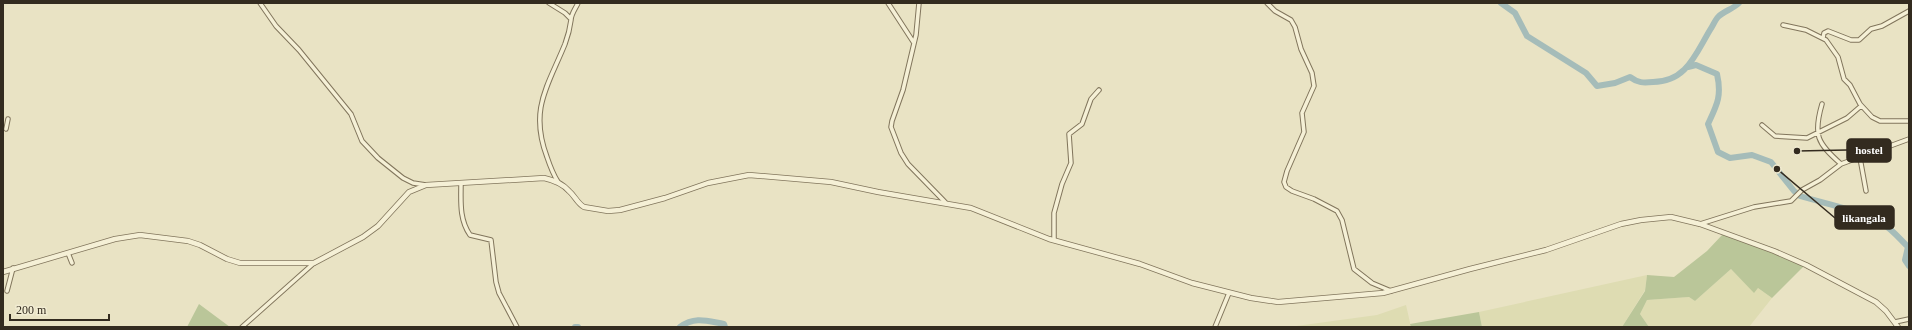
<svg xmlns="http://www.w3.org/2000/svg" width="1912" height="330" font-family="'Times New Roman',serif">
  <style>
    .farmland { fill: #dedcb2 }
    .green { fill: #bac699 }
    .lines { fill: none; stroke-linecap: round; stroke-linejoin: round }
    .river { stroke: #a5bcb9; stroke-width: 6 }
    .minor-casing { stroke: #81755c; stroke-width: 5.5 }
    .tertiary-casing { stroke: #81755c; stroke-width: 6 }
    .minor { stroke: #f5f0d6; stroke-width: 3.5 }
    .tertiary { stroke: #f5f0d6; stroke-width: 4.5 }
    .leader { fill: none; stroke: #332b1f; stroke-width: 1.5 }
    .callout-dot { fill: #332b1f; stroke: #f1ecd2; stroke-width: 1.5 }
    .callout { fill: #332b1f; stroke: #332b1f; stroke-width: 1.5 }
    .callout-label { font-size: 11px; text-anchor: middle; font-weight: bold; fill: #fff }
  </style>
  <rect width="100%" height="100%" fill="#e9e3c4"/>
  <path class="farmland" d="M1731 269 1754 292 1758 288 1772 298 1749 327H1649L1640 314 1647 300 1689 297 1695 301Z
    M1647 275 1645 290 1622 327H1482L1479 312Z
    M1406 305 1411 327H1289L1377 315Z"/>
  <path class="green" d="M1723 234 1775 252 1804 266 1772 298 1758 288 1754 293 1731 269 1695 301 1689 297 1647 300 1640 314 1649 327H1622L1645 291 1647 275 1674 277 1707 251Z
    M199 304 230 327H187Z
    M1479 312 1482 327H1411L1410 324Z"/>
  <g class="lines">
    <path class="river" d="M1501 3 1515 13 1527 36 1586 73 1597 86 1615 83 1630 77C1638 83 1643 83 1653 82 1686 82 1695 55 1710 30 1713 26 1715 20 1718 17 1724 11 1733 9 1739 3
      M1688 67 1696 65 1717 74C1722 96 1717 105 1708 124L1718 152 1730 158 1752 155 1771 162 1794 191 1800 196C1826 204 1855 209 1880 222 1891 228 1899 238 1908 247L1905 260 1909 266
      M575 327H578
      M680 327C695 316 707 321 724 324L725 327"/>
    <defs>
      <path id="minor" d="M260 3 276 26 299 50 351 114 362 141 378 158 403 178 413 183 426 185
        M549 3 565 13 571 19
        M888 3 914 43
        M919 3 916 35 903 90 892 121 891 127 901 153 908 164 945 202
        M1267 3 1275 11 1291 20 1295 27 1301 49 1312 73 1314 86 1302 113 1304 132 1287 171 1284 182 1286 187 1292 191 1314 199 1337 211 1342 220 1354 269 1372 283 1391 291
        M1783 25 1806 30 1826 40 1838 57 1844 79 1850 85 1860 104 1872 117 1880 121H1909
        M1823 38 1824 33 1828 31 1851 40H1859L1871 29 1882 26 1909 11
        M1822 104C1813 135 1817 143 1841 164
        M1762 125 1775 136 1807 138 1847 118 1861 106
        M6 129 8 119
        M1860 158 1866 191
        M558 182C553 174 550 166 547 157 529 109 548 86 565 44 568 36 570 28 571 20 571 14 576 8 578 3
        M461 183C461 201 459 219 470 235L491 240 496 282 499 293 517 327
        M1700 224 1754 207 1791 201 1802 190 1820 180 1841 164 1909 139
        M1054 240V213L1062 184 1071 163 1069 134 1082 124 1091 99 1099 90
        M68 253 72 263
        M7 291 13 268
        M1895 322 1909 319
        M242 327 314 263
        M1215 327 1229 293"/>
      <path id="tertiary" d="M3 272 115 239 140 235 188 241 200 245 227 259 240 263H314L363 237 378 226 409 192 426 185 544 178C553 180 563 184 569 191 575 196 577 203 584 207L608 211 620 210 665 198 708 183 749 175 831 182 878 192 971 208 1049 239 1140 264 1192 283 1251 298 1278 302 1383 293 1470 269 1546 250 1621 224 1641 220 1671 217 1700 224 1774 251 1806 265 1876 302 1886 311 1898 327"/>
    </defs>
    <use href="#minor" class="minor-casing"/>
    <use href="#tertiary" class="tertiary-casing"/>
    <use href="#minor" class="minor"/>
    <use href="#tertiary" class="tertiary"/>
  </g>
  <path class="leader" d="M1797 151L1847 150M1777 169L1835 218"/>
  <g class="callout-dot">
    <circle cx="1797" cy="151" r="4"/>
    <circle cx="1777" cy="169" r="4"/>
  </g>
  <g class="callout">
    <rect x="1847" y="139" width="44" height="23" rx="4"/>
    <rect x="1835" y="206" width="59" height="23" rx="4"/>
  </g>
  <g class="callout-label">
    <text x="1869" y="154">hostel</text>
    <text x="1864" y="222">likangala</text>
  </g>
  <rect width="1912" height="330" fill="none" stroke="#332b1f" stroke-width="8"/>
  <path d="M10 314v6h99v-6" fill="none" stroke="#332b1f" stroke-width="2"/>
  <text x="16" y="314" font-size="12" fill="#332b1f" stroke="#f1ecd2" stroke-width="3" paint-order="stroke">200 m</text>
</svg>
